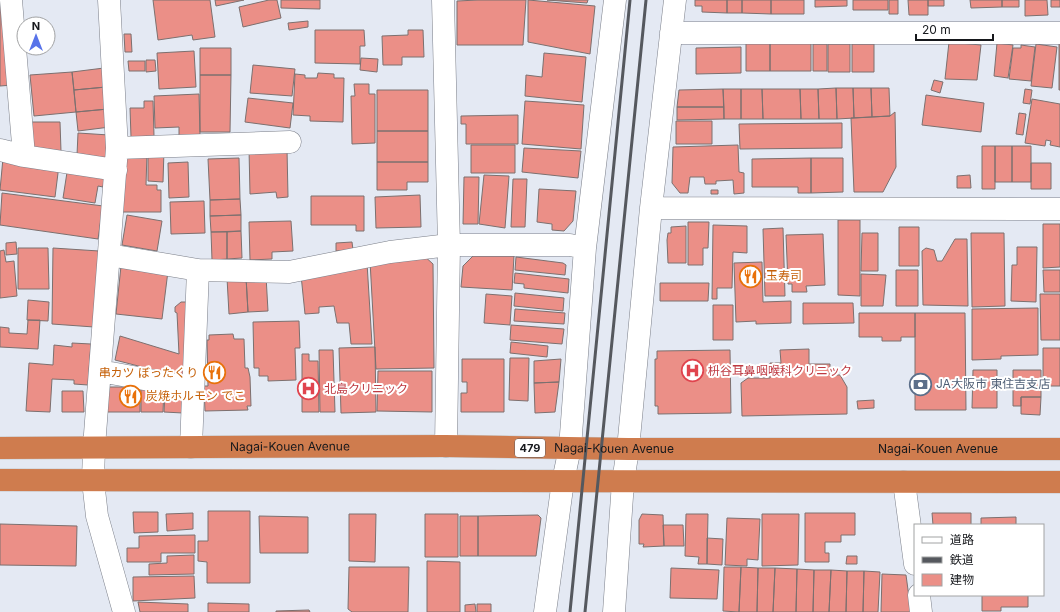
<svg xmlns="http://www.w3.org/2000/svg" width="1060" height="612" font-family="Inter,'Noto Sans JP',sans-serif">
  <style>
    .building { fill: #eb8f87; stroke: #7c706f }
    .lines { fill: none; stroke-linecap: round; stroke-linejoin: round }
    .street-casing { stroke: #7b7f89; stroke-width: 23 }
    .secondary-casing { stroke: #7b7f89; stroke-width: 23 }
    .highway-casing { stroke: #c7c8c9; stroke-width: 23 }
    .street { stroke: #fff; stroke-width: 22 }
    .secondary { stroke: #fff; stroke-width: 22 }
    .highway { stroke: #cf7c4e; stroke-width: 22 }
    .rail { stroke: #55585e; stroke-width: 3 }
    .labels { text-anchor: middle; stroke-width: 4; stroke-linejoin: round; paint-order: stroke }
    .shield { fill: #fff; stroke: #5c5d60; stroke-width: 1 }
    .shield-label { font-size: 11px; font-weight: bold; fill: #16181c }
    .food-label { font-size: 12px; fill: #c56008; stroke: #fff; text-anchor: start }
    .health-label { font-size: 12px; fill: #be3a42; stroke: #fff; text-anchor: start }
    .service-label { font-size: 12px; fill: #4e5e75; stroke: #fff; text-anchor: start }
    .street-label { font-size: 12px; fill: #16181c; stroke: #fff }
  </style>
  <rect width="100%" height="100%" fill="#e4e9f3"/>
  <path class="building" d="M0 0H6L13 85 0 86Z
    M153 0H210L215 37 193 40 192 35 158 40Z
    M215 0H244L216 6Z
    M269 0H277L281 18 243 27 239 7Z
    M281 0H320V9L281 8Z
    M478 0H526L523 45H457V1Z
    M528 0 595 6 590 54 528 42Z
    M547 0H588L587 3Z
    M695 0H727V13L702 12V6H695Z
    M727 0H742V13H727Z
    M742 0H771V14L742 13Z
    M771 0H804V14H771Z
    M815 0H847V6L815 7Z
    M853 0H888V10H853Z
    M889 0H898V14H889Z
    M908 0H928V15H909Z
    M928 0H944V6H928Z
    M970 0H1002V7L971 8Z
    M1002 0H1019V7H1002Z
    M1025 0H1047L1048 15 1025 16Z
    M1051 0H1060V7H1051Z
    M308 21V27L289 30 288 23Z
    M315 30H364L365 46H360V64L315 63Z
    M408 30H423L424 57H402V65H383L382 36 408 35Z
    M124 34H131L132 52H125Z
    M746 42H770V71H746Z
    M770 42H811V71H770Z
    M949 42 981 45 977 80 945 79Z
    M1059 42H1060V90H1059Z
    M997 43 1013 45 1008 78 994 76Z
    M813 44H827V71H813Z
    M828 44H850V72H828Z
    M852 44H874V72H852Z
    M1036 44 1057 47 1052 88 1031 86Z
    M1021 45 1035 47 1031 81 1009 79 1013 48H1021Z
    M741 47V73L696 74V48Z
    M200 48H231V75H200Z
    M194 51 196 87 159 89 157 53Z
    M544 53 586 57 582 102 525 96 526 75 542 77Z
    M361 58 378 59 377 72 360 70Z
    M146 60H155L156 71 146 72Z
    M128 61H145V71H129Z
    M253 65 295 69 292 96 250 93Z
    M104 68 106 87 74 90 72 72Z
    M72 72 76 112 34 116 30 75Z
    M318 73 334 74V78H344L343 122 310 121V116L293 115 295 74 305 75V78H317Z
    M200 75H231L230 132H200Z
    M934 80 943 82 940 93 931 90Z
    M354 84H369V94H375V143L352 144 351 96H355Z
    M106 87 108 109 76 112 74 90Z
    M836 88 837 119H819L818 89Z
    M836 88H853L854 118 837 119Z
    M853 88H871L872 117 854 118Z
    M871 88H889L890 116 872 117Z
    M723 89 724 107H677L679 90Z
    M723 89H741V119H724Z
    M741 89H762L763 119H741Z
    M762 89H800L801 119H763Z
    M800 89H818L819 119H801Z
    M1025 89 1032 90 1030 104 1023 103Z
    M377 90H428V131H377Z
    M199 94 200 135 179 136V127L155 128 154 96Z
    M926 95 984 103 981 132 922 125Z
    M248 98 293 103 290 128 245 122Z
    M1032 99 1060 104V147L1050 145 1051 141 1046 140 1045 146 1025 143Z
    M144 101H153L154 136 131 137 130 108H144Z
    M525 101 584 105 581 149 522 144Z
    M677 107H724V119L677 120Z
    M108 109 110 127 78 131 76 112Z
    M895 112 896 167 883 192H854L851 118 890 116Z
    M1019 113 1026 114 1023 135 1016 134Z
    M518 115V144H466V124H461V116Z
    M676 121H712V144H676Z
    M32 122H60L61 151 33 150Z
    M842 123V148L740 149 739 124Z
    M377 131H428V162H377Z
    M78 133 109 135 107 158 77 155Z
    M471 145H515V173H471Z
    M738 145 739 172 744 173V193L734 194 733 180 716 181V184H705L704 177H690L688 193H680L672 183 673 147Z
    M982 146H995V189H982Z
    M995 146H1012V182H995Z
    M1012 146H1031V182H1012Z
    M524 148 581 151 578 178 522 172Z
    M249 149H287L288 197 277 198 276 192 250 194Z
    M148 150H164L163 182 148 181Z
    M123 152 147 153 146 185H157V190H161V212H120Z
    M3 158 59 165 55 197 0 190Z
    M239 158 240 199 210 200 208 159Z
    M811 158H843V192L811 193Z
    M811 158V193H798V187H752V159Z
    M188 162 189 197 169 198 168 163Z
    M377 162H428V182H407V190H377Z
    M1031 163H1051V189H1031Z
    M68 166 105 176 103 187 98 186 95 203 63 198Z
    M484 175 509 176 505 228 479 224Z
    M970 175 971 188H957V176Z
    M464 177H479L478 224H463Z
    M513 179H527L525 227H511Z
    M539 189 576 191 573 221 564 231 552 230V224L537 222Z
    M711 190H718V194H711Z
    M2 193 103 206 98 239 0 225Z
    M420 195 421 227 376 228 375 197Z
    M311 196H364V231H356V225H311Z
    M240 199 241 215 210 216V200Z
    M204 201 205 233 171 234 170 202Z
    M127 215 162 221 157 251 122 245Z
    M241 215V231L211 232 210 216Z
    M838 220H860V296L838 295Z
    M291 221 293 251 272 252V259L250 260 249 222Z
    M688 222H709L708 248H703V265H688Z
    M1043 224H1060V267L1043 268Z
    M713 225 747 226V253L733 252 732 288H717V299H712Z
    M686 226V263H668L667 240 668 233H671V227Z
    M899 227H919V266H899Z
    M783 228 785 296H765L763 229Z
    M241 231 242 258 227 259V232Z
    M211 232H227V259L212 260Z
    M862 233H878V271H861Z
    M971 233H1004L1005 306 972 307Z
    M823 234 825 285 806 286 807 292H792V284H788L786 235Z
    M955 239H967L968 306 923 305 922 251 926 248 934 250 937 261H942Z
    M16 242 17 254 6 255V243Z
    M352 242 353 250 336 251V243Z
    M1017 247H1037L1036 302 1011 301 1012 265H1017Z
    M18 248H48L49 289H18Z
    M53 248 99 251 94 327 52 324Z
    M4 250 6 262 14 261 17 296 0 298V251Z
    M422 254 433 264 434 368 376 369 370 261Z
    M473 256H514L512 290 461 287 463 266Z
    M516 257 563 263 566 265 565 275 515 270Z
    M762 262 763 302 791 301V323L756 324V321L736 322 734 263Z
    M367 263 372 344H351L349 323H337L334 306 319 307V313L305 314 301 275Z
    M121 266 168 271 162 319 116 314Z
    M896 270H918V306H896Z
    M1043 270H1060V292H1044Z
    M515 273 569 279 568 293 524 288V284L514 283Z
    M861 274 886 275 883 306H861Z
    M266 276 268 311 248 312 246 277Z
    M246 277 248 312 229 314 227 278Z
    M660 283H709L708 301H660Z
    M515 293 564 298 563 311 514 306Z
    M486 294 512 296 510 325 484 323Z
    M1040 294H1060V340H1041Z
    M28 300 49 302 48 321 27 320Z
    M181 302H188L185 378 115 360 120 336 179 354 177 313 175 312V307Z
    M803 303H853L854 323 803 324Z
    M713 305H733V340H713Z
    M1038 308V355L1001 356V359L972 360V309Z
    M515 309 565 313 564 324 514 321Z
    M859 313H915V337H901V341H882V337H859Z
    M915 313H965L966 410H915Z
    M28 320H40L38 349 0 347V327L9 328V333L27 334Z
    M299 321 300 348H295L296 380 268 381V376H259V368H254L253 322Z
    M511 325 564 329 562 344 510 340Z
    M233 334 234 339H244L245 368H248L250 377 251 406H247L248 410 205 411 204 386H208L207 340H209V335Z
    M511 342 548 346 547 357 510 353Z
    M72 343 91 344 88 385 74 384V380L52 379 50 412 26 411 29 363 53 365 54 345 72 347Z
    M375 347 376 412 341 413 339 348Z
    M1043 348H1060V386H1043Z
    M809 349V364H830V375H840L847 387V414L742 416 741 383 748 378H770V363H781L780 350Z
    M319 350H333L335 412H320Z
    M730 350 731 413 658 414V406H655V359H657V351Z
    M302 354H309V361H318L319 412H302Z
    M510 358H529L528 401 509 400Z
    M462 359H504V412H461V393H467V382H462Z
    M561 359 559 382 534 383V361Z
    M973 370H997V408H972Z
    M1013 370H1041V397H1021V406H1013Z
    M378 371H432V412L377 411Z
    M559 382 555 412 535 413 534 383Z
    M107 387H140V412H107Z
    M141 388H164L163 412H141Z
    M62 391H83L84 412H62Z
    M165 394H184L183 413 164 412Z
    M1021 397H1041L1040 415 1021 414Z
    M874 400V408L858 409 857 401Z
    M208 511H250V583H207V562L198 561V541H208Z
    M133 512H158V532L134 533Z
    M193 513V529L167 531 166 514Z
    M805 513H855V535H841V542H825V553H829V562H805Z
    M932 513H971V525H933Z
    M349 514H376L375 562 349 561Z
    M425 514H458V557H425Z
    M642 514 663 515 664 546 643 547 644 544H639V520Z
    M686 514H708L707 564H698L699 557 685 556Z
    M762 514H799L798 565 762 566Z
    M538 515 541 518 536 556H478V516Z
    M259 516 308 517V553H260Z
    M460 516H478V556H460Z
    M1016 517V525H981V518Z
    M727 518 760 519 758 560 747 559V566L725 565Z
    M0 524 77 526 76 566 0 565Z
    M663 525H683L684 546H664Z
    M195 535V553H161V562H127V548H139V536Z
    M707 538 723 539 722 565 707 564Z
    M194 555V574L149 575V564L167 563V556Z
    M847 556H857V564H846Z
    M427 561 460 562V612H427Z
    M349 567H409L408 612H352L348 609Z
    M724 567H741L739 612 723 611Z
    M741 567 758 568 757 612H739Z
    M671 568 719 570 717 599 670 598Z
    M758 568H775L773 612H757Z
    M775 568 797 569 796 612H773Z
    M797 569 814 570 813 612H796Z
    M814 570H831L829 612H813Z
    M831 570 847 571 846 612H829Z
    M847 571H864L863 612H846Z
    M864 571 880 572 878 612H863Z
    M882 574 906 575 911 612H881Z
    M194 576 195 598 133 601V577Z
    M982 595H1028V607H1001V611H982Z
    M138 602 188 604V612H140Z
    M208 603 249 604V612H208Z
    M475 604 476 612H465V605Z
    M477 604H491V612H477Z
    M309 610 310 612H276V611Z"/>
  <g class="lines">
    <defs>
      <path id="street" d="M11 0 24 156
        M443 0 449 245 446 446
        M671 33H1060
        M117 148 290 142
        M0 150 24 156 116 170
        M651 208 1060 209
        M109 255 198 270 289 272 390 252 449 245H570L585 248
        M100 371 193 388
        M94 447 117 148 109 0
        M191 447 198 270
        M904 482 915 564
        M919 595 921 612
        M545 612 563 481 570 448 585 248 615 0
        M614 612 623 482 628 449 651 208 675 0"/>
      <path id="secondary" d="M94 447 93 481 97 516 124 612"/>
      <g id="highway">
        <path id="s1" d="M0 448 446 446 628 449H1060"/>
        <path d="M0 480 1060 482"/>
      </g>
    </defs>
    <use href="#street" class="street-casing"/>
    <use href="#secondary" class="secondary-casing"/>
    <use href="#highway" class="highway-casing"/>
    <use href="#street" class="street"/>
    <use href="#secondary" class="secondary"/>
    <use href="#highway" class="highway"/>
    <path class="rail" d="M570 612 630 0
      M585 612 646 0"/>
  </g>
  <defs>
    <symbol id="restaurant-ring" viewBox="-11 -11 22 22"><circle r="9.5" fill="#fff" stroke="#e8710a" stroke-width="1.5"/><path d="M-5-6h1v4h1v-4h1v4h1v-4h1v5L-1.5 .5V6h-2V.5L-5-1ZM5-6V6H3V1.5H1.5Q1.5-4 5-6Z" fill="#e8710a"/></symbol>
    <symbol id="hospital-ring" viewBox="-11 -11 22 22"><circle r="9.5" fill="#fff" stroke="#e0444e" stroke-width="1.5"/><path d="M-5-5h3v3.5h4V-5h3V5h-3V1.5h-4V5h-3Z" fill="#e0444e"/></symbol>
    <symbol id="bank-ring" viewBox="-11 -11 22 22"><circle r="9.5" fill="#fff" stroke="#5c6f8a" stroke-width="1.5"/><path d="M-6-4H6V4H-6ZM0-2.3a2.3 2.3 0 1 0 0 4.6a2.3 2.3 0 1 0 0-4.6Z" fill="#5c6f8a"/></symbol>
  </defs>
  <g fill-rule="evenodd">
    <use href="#restaurant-ring" x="738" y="264" width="25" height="25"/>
    <use href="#hospital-ring" x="680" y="358" width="25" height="25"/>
    <use href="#restaurant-ring" x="202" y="360" width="25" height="25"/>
    <use href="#bank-ring" x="908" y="372" width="25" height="25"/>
    <use href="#hospital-ring" x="296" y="376" width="25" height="25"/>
    <use href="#restaurant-ring" x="118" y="384" width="25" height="25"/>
  </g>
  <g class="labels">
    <rect class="shield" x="515" y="439" width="30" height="18" rx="3"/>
    <g class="shield-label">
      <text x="530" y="452">479</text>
    </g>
    <g class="food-label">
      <text x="766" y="280">玉寿司</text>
      <text x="198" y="377" text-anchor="end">串カツ ぼったくり</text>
      <text x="146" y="400">炭焼ホルモン でこ</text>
    </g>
    <g class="health-label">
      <text x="708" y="375">枡谷耳鼻咽喉科クリニック</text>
      <text x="324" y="393">北島クリニック</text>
    </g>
    <g class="service-label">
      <text x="936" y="388">JA大阪市 東住吉支店</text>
    </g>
    <g class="street-label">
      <text dy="4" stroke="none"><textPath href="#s1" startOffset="290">Nagai-Kouen Avenue</textPath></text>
      <text dy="4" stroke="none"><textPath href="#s1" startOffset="614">Nagai-Kouen Avenue</textPath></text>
      <text dy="4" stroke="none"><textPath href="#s1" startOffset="938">Nagai-Kouen Avenue</textPath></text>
    </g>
  </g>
  <rect x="914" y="524" width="130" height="72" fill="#ffffff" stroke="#a2a3a4"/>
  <rect x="922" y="537" width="20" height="6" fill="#ffffff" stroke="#a2a3a4"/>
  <text x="950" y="544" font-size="12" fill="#16181c">道路</text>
  <rect x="922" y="557" width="20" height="6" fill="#55585e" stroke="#a2a3a4"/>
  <text x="950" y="564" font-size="12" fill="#16181c">鉄道</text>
  <rect x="922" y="574" width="20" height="12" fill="#eb8f87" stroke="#a2a3a4"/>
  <text x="950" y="584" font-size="12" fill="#16181c">建物</text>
  <g transform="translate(36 36)"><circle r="19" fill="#ffffff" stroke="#a2a3a4"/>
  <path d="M0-3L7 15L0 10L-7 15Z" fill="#5873e9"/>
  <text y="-6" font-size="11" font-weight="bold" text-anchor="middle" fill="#16181c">N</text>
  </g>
  <path d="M916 34v6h77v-6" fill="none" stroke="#16181c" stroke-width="2"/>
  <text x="922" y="34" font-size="12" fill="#16181c" stroke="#ffffff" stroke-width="3" paint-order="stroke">20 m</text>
</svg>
